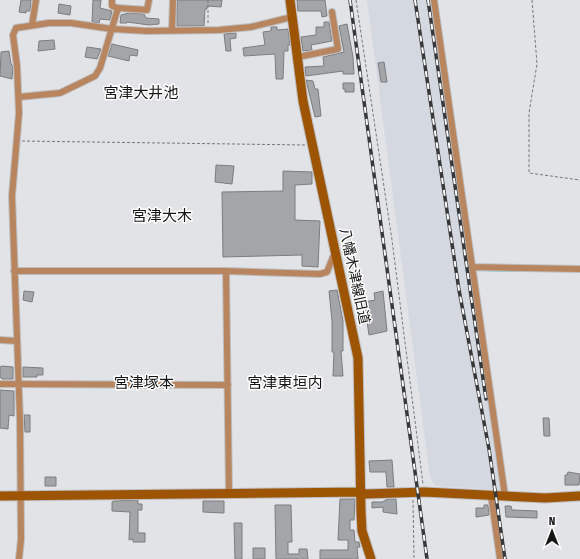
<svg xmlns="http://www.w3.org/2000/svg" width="580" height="559" font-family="'Fira Sans Condensed','Noto Sans JP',sans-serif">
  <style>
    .built { fill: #d3d8e1 }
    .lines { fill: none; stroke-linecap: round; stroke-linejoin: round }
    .stream { stroke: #37d1dd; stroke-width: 2 }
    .building { fill: #a4a5a8; stroke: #7b7c7e }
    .street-casing { stroke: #bdbec1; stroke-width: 8 }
    .secondary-casing { stroke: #bdbec1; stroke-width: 11 }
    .path { stroke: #777779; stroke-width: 1; stroke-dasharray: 3 2; stroke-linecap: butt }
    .street { stroke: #b8855e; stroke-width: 6 }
    .secondary { stroke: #9e5503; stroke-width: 9 }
    .rail-casing { stroke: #373839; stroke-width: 3.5 }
    .rail { stroke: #fff; stroke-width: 2; stroke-dasharray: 6; stroke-linecap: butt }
    .labels { text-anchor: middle; stroke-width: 3; stroke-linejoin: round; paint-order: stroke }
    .street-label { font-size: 14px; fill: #151516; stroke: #fff }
    .neighbourhood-label { font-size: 15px; fill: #151516; stroke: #fff }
  </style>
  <rect width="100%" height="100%" fill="#e2e3e6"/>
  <path class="built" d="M367 0H429L502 490 435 486 430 477Z"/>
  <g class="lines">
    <path class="stream" d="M476 270 523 271"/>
  </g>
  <path class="building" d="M21 0H31L30 11H26V13L19 12Z
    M93 0H101L100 8 112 11 110 20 100 19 99 23 92 22Z
    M177 0H222L221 7 207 6V9H205L204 26H177Z
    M297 0H325L327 16 322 17 321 11H298Z
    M59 4 71 6 70 15 58 13Z
    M129 13 144 14 146 18 159 19V24L149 25 127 22V23H120L121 15Z
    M324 22H329L332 41 311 45 312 50 303 51 301 37 316 35V27H324Z
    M347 24 353 57 354 74H343V71L306 76 305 67 324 66 323 57 344 52 339 26Z
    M271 27H277V30L288 29 290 45H288V51H284L283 79H276L275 54 244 56 243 48 265 45 263 32 271 31Z
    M236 33V38L230 39 231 51H226L224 34Z
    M54 40 55 49 38 51 39 41Z
    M112 44 138 50 137 56 130 55 129 61 108 56Z
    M87 47 101 49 97 59 85 57Z
    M9 51 11 64 13 66 12 79 0 76 1 52Z
    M384 62 387 82H381L378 63Z
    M306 80 313 81 315 89H318L321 116 315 117Z
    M343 83H354V92H345V89H343Z
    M216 165 234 166 232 184 215 182Z
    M283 171 312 172V184L295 185V220L320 221 318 267 302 266V255L223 257 222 192 283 191Z
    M337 290 343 321V351H341L343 376H333L334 352H332V321L329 291Z
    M24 291 34 292 32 302 23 300Z
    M383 291 387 331 369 335 364 302 375 300 374 293Z
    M2 366 13 367V379H2L0 377V367Z
    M23 367 43 368V375H37V377H23Z
    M0 390 14 391V416L9 415 8 429 0 428Z
    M24 415H30V432H25Z
    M543 418H549L550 436H544Z
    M392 460 394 487H387L386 472H370L369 461Z
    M568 472 580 474 579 485H565V475H567Z
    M45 477H56V486H45Z
    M340 499H355L354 520H350V530H354L355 542H359L360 547H357L358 559H320V550H348V540H338Z
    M388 499H396L397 514 383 512V507L372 508V502H382Z
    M138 500V504H142V510H138V533H145V542H133V539L129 540 130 512 112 511V502L114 501Z
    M203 501H224V513L203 512Z
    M275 505H291L292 542H288V554H299V549H307L308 559H276Z
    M484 505H488L489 515 476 517V508H484Z
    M505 506H511L512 510 537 511V518L506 517Z
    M234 523H242V559H235Z
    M253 548H265V559H253Z"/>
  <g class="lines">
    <defs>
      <path id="street" d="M434 0 505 496
        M118 8 147 10 149 0
        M32 25 36 0
        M172 30 173 0
        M298 57 338 49 332 12
        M19 97 60 93 95 76 100 68 118 8 112 6V0
        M472 267 580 269
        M14 271H226L320 274 327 272 333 257 336 254
        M226 271 229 494
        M0 340 17 341
        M0 384 228 385
        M491 495 500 559
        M19 559 21 539 20 421 12 196 19 113 17 66 13 35 16 28 49 23H71L112 29 147 31 219 30 251 27 292 17"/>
      <path id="secondary" d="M290 0 303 101 358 358 361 512 362 531 371 559
        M0 496 360 492 366 494 424 492 545 498 580 496"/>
    </defs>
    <use href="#street" class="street-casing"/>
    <use href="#secondary" class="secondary-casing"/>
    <path class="path" d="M356 0 392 240 423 484
      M532 0 537 64 529 113V173L580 180
      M208 23V0
      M22 141 305 145
      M413 500 414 559"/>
    <use href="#street" class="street"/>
    <use href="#secondary" class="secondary"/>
    <defs>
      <path id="rail" d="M350 0 427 559
        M415 0 459 290 489 449 505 559
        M428 0 486 399"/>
    </defs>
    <use href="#rail" class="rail-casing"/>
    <use href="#rail" class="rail"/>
  </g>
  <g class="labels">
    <g class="street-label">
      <text transform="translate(355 276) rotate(78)" y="5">八幡木津線旧道</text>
    </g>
    <g class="neighbourhood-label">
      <text x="141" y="98">宮津大井池</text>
      <text x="162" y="221">宮津大木</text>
      <text x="144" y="388">宮津塚本</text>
      <text x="285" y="388">宮津東垣内</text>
    </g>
  </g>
  <g transform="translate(552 531)" stroke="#ffffff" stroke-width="3" paint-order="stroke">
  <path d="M0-3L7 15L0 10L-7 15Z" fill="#151516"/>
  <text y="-6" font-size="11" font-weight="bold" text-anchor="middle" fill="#151516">N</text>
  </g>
</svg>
